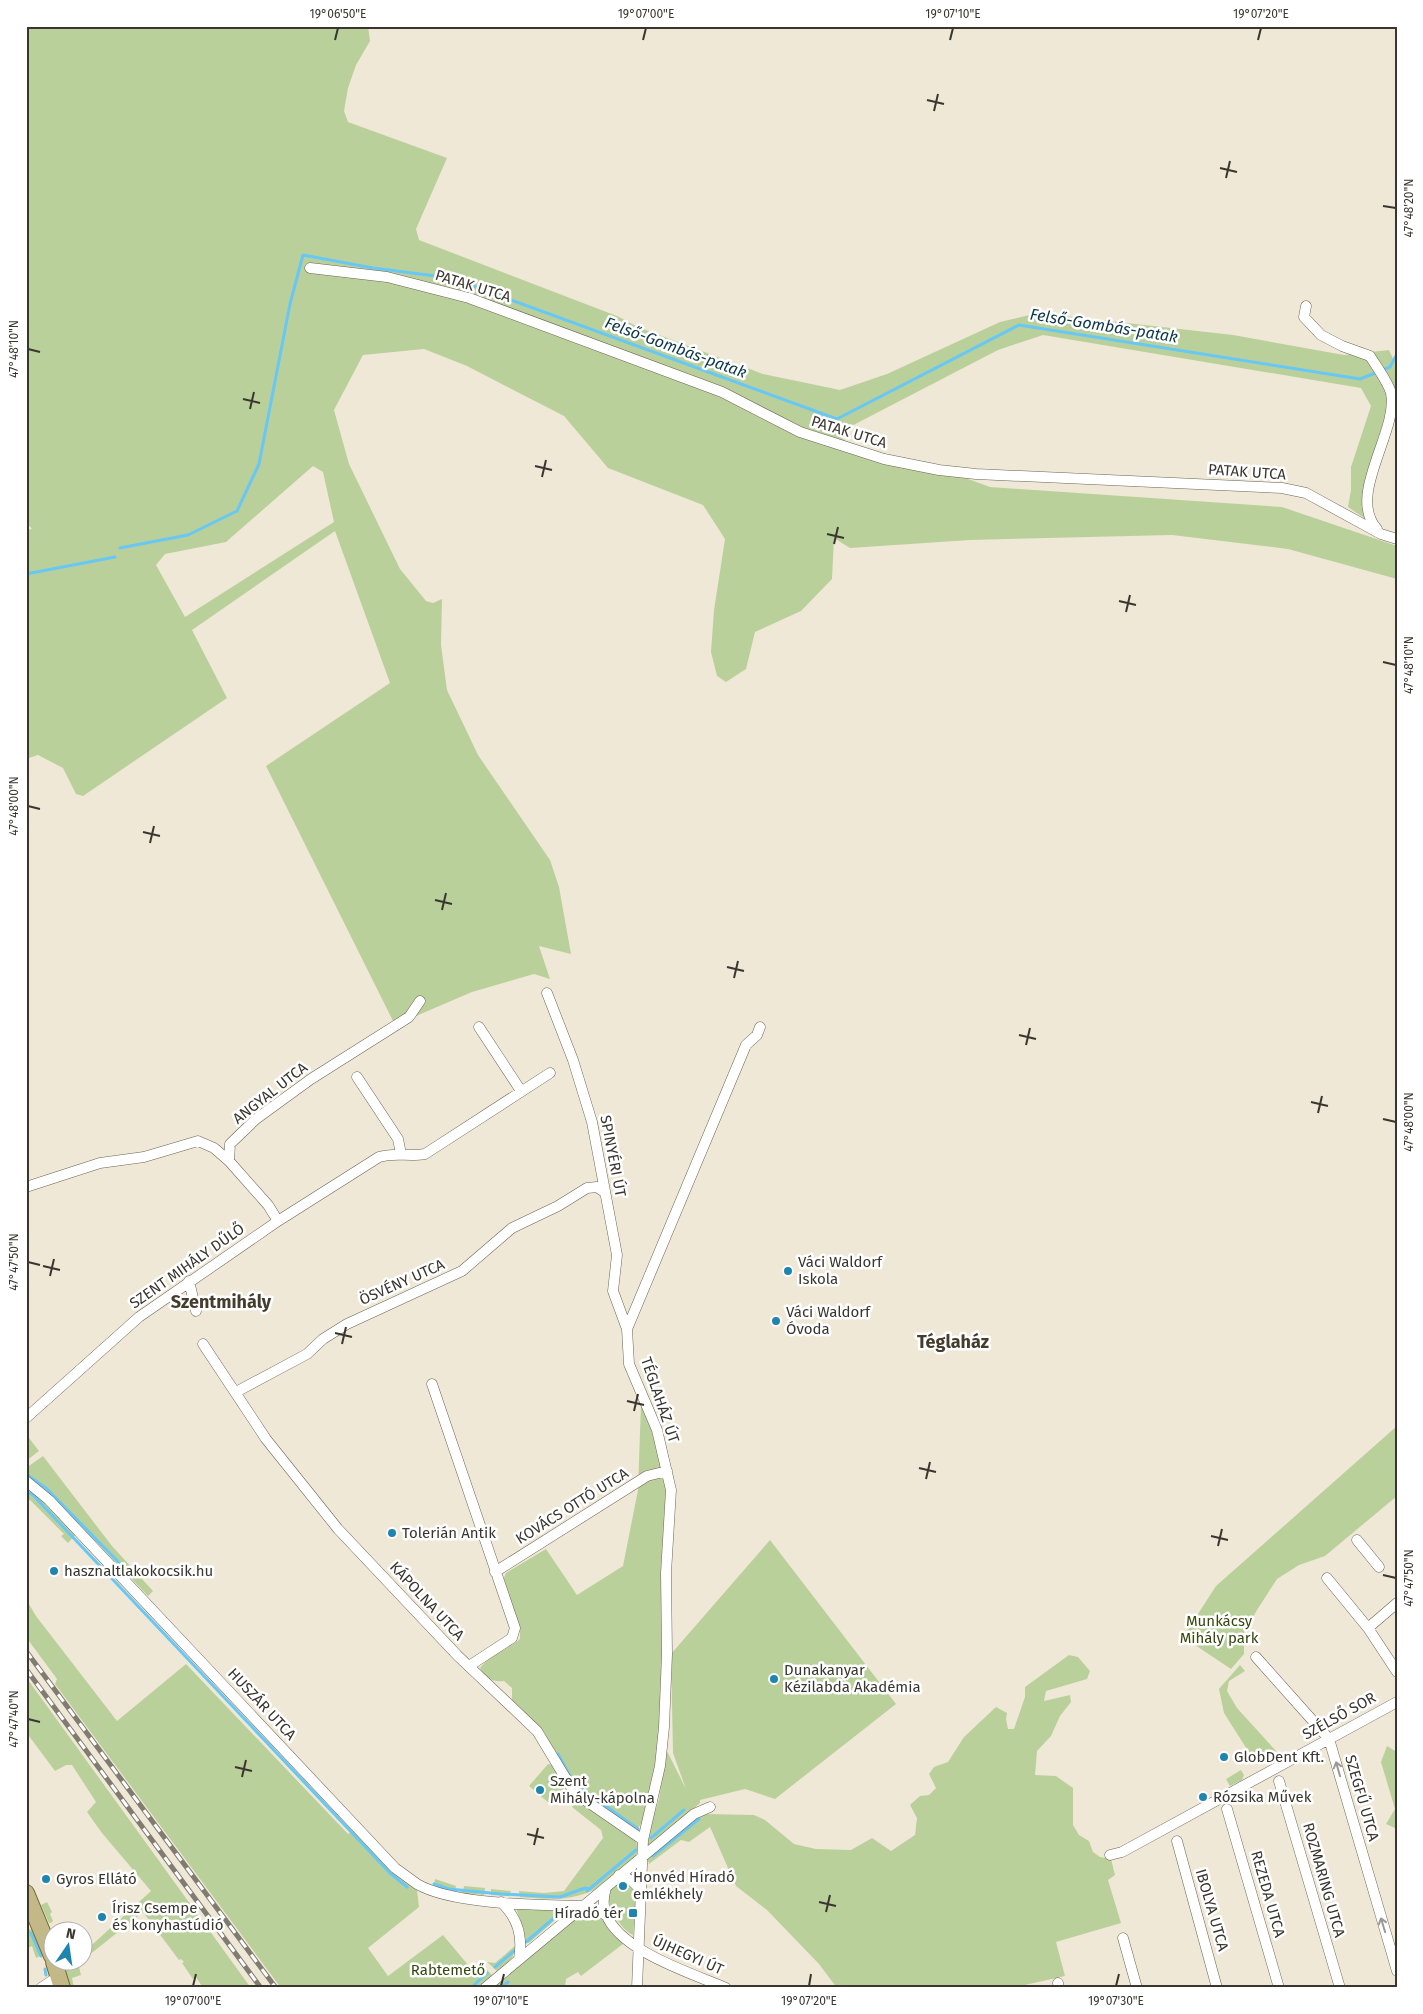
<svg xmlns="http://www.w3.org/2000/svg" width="1423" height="2014" font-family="'Fira Sans',sans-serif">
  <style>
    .green { fill: #bad09b; fill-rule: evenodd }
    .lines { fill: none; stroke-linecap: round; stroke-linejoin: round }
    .stream { stroke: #67c7f5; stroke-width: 3 }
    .minor-casing { stroke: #6c6455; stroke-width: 11 }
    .primary-casing { stroke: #796d36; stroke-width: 18 }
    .minor { stroke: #fff; stroke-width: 10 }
    .primary { stroke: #c3b988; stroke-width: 16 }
    .rail-casing { stroke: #817c71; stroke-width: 5 }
    .rail { stroke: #fff; stroke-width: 3; stroke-dasharray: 9; stroke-linecap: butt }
    .oneway { stroke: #9c9a97 }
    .ticks { fill: none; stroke: #39362f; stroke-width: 2 }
    .poi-dot { fill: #1e85ae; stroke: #fff; stroke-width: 2 }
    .labels { text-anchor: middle; stroke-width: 5; stroke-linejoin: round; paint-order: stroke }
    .street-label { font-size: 15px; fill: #39362f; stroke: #fff }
    .poi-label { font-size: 15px; fill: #39362f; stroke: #fff; text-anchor: start }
    .park-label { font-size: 15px; fill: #35480d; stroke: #fff }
    .water-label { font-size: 16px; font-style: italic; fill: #0b3749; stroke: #fff }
    .quarter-label { font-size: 18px; font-weight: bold; fill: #443d2e; stroke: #fff }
    .neatline { fill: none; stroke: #39362f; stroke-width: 2 }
    .ticks-label { font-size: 12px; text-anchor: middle; fill: #39362f }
  </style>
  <rect width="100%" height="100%" fill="#f0e8d6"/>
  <path class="green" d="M26 26H368L370 41 356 65 348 88 344 111 348 122 447 158 416 229 419 240 617 316 638 327 763 374 840 390 887 374 1000 322 1038 313 1233 335 1344 355 1389 350 1397 367V400L1369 500 1376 526 1348 507 1351 490V467L1371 406 1361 388 1043 335 998 350 836 434 872 459 960 476 990 487 1282 507 1397 546V579L1288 549 1172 535 970 540 850 548 834 538 832 579 801 611 755 632 746 669 726 682 717 676 711 652 714 610 725 539 703 505 608 468 564 416 467 366 424 349 363 355 334 410 349 464 400 569 426 601 433 603 442 599 441 645 447 690 478 755 550 860 559 887 571 954 539 946 550 979 534 974 472 992 395 1025 266 766 390 683 335 531 192 630 227 698 83 796 76 794 63 768 38 755 26 759V530L32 529 26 522ZM313 466 323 472 334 522 185 617 156 565 165 554 226 542Z
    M641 1404 667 1470 663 1647 659 1726 656 1766 642 1823 638 1828H634L593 1800 577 1787 568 1776 544 1732 512 1701V1688L504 1681C492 1682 486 1679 480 1668 490 1655 507 1650 520 1639V1629L503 1580 506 1573 546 1549 577 1595 623 1566 638 1490Z
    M1397 1426V1496L1325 1556 1299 1565 1277 1579 1257 1610 1244 1633V1654L1231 1669 1183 1637 1216 1586Z
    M26 1434 39 1451 26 1461Z
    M43 1456 112 1546 153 1591 148 1596 53 1496 40 1485 26 1477V1468Z
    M26 1491 35 1494 76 1534 68 1543 61 1536 64 1534 30 1500 26 1502Z
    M770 1540 896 1704 775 1799 745 1789 700 1800V1803L647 1848 650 1828 659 1799 666 1749 686 1789 673 1753 671 1654Z
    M26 1599 36 1616 117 1721 186 1664 348 1834 357 1828 417 1890 419 1907 368 1948 388 1976 443 1935 479 1978 487 1970 492 1975 477 1988H281L55 1684 57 1679 26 1637Z
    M1069 1655 1078 1657 1090 1671 1087 1679 1046 1691 1044 1701 1070 1695 1071 1702 1060 1716 1051 1736 1037 1751 1035 1775 1056 1776 1073 1788V1825L1079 1835 1089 1841 1093 1852 1100 1857 1111 1859 1115 1875 1108 1880 1121 1923 1056 1942 1065 1976 1012 1988H837L819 1964 767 1910 736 1886 710 1827 689 1842 681 1840 649 1864 647 1857 692 1820 704 1814 754 1815 765 1820 794 1844 816 1849 851 1850 872 1838 891 1851 915 1835 917 1818 910 1805 920 1796 929 1795 936 1788 929 1774 934 1767 948 1762 964 1737 996 1707 1007 1713 1006 1719 1008 1729H1014L1025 1697V1687Z
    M1240 1665 1245 1671 1229 1681 1227 1691 1237 1708 1276 1751 1257 1765 1224 1713 1219 1689Z
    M26 1677 251 1988H203L196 1977 193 1979 182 1963 184 1962 181 1959 179 1960 143 1912 83 1960V1953L151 1891 102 1833 87 1812 96 1802 72 1765H66L55 1771 26 1732Z
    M1387 1746 1397 1752V1829L1386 1824 1395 1809 1381 1762Z
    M548 1764 552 1765 563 1781 564 1789 549 1803 529 1786Z
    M1241 1770 1244 1775 1242 1780 1230 1786 1226 1779Z
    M576 1798 636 1841 638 1851 636 1856 594 1890C568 1902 547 1899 520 1897L519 1891 544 1893 564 1891 603 1838 601 1830 572 1807 576 1802Z
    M435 1879 456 1886 455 1891 434 1886Z
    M621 1879 637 1891 633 1935C621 1930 604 1904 610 1891 612 1886 618 1882 621 1879Z
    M464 1886 485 1888 484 1895 463 1893Z
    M491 1889 511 1891 508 1896 491 1895Z
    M47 1902 52 1912 50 1914 53 1921 51 1923H49L41 1905Z
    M517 1908 564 1909V1912L529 1943 526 1942 524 1931 517 1911Z
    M580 1913C584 1913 589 1912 592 1913 604 1916 614 1936 623 1944L581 1976 578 1972 566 1979 565 1988H484Z
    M26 1927 35 1932 43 1955 36 1958 32 1946 28 1948Z
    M516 1945 512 1959 497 1971 487 1962 495 1963Z
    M63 1962H67L70 1965 73 1962H80L78 1963 81 1975 72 1978 74 1988H70Z"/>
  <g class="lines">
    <path class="stream" d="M120 548 188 535 237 511 259 464 290 304 303 255 373 268 451 278 837 419 1019 325 1360 379 1390 367 1397 354
      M26 574 115 557
      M26 1474 47 1489 129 1573
      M26 1491 33 1495 390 1873 407 1887
      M558 1754 571 1778 583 1790 638 1829
      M651 1838 684 1810
      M653 1856 699 1819
      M434 1884 449 1889 501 1894 560 1897 585 1888 589 1889
      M587 1891 636 1850
      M31 1933 41 1956
      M526 1942 561 1912
      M495 1967 514 1951
      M45 1969 46 1975
      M471 1988 487 1973
      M501 1988 508 1982"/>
    <defs>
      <path id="minor" d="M310 268 387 277 469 298 722 392 800 432 884 459 939 470 976 474 1282 488 1306 493 1381 534 1397 539
        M1306 306 1304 317 1321 335 1342 346 1370 356C1376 366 1388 382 1391 393 1399 431 1346 495 1377 529
        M547 993 573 1060 592 1122 617 1255 613 1291 627 1329
        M479 1027 521 1091
        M357 1077 398 1139 401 1154
        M26 1187 100 1163 144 1157 198 1141 214 1148 229 1161 230 1144 256 1119 311 1079 409 1017 420 1001
        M278 1221 379 1157C395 1152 409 1157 425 1154L550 1073
        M189 1281 196 1311
        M203 1344 266 1439 338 1529 457 1655 537 1731 571 1787 582 1798 643 1840 637 1988
        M432 1384 515 1628 512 1638 469 1666
        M236 1392 307 1354 323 1339 347 1324 462 1271 512 1228 558 1206 587 1188 597 1187 604 1192
        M26 1418 139 1317 278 1221 268 1205 229 1161
        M26 1481 49 1500 395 1868C402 1873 410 1879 417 1884 453 1905 540 1905 582 1906L595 1909 606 1915
        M1357 1540 1379 1567
        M495 1572 647 1476 667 1471
        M1327 1578 1368 1628 1397 1672
        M1368 1628 1397 1603
        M1256 1657 1329 1739 1397 1971
        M1279 1781 1340 1988
        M1227 1809 1279 1988
        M643 1840 660 1766 664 1727 667 1654 666 1573 671 1490 657 1430 629 1364 627 1329 746 1045 757 1035 760 1027
        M1177 1841 1217 1988
        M1110 1855 1122 1852 1397 1702
        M619 1875C631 1879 636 1883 642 1893
        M606 1887C604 1896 602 1905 606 1914 620 1951 691 1973 726 1988
        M501 1902C518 1918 523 1936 519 1959
        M1123 1938 1137 1988
        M1058 1983 1059 1988
        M41 1988 59 1976
        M485 1988 694 1814 710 1807"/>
      <path id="primary" d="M26 1893 52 1956
        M54 1962 62 1988"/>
    </defs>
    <use href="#minor" class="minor-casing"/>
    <use href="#primary" class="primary-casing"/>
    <use href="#minor" class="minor"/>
    <use href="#primary" class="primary"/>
    <defs>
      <path id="rail" d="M26 1651 276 1988
        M26 1669 261 1988"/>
    </defs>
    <use href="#rail" class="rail-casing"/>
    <use href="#rail" class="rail"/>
  </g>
  <defs><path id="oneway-shaft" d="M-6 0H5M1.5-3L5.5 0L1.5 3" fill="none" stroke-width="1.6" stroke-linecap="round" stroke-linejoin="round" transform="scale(1.25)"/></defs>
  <g class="oneway">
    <use href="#oneway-shaft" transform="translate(1338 1769) rotate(-106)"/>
    <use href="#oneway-shaft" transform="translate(1383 1925) rotate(-107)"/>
  </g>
  <path class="ticks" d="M335 40 338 28M643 40 646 28M950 40 953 28M1258 40 1261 28M927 100 944 104M934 111 938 94M1220 168 1237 172M1226 178 1230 161M1383 206 1396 208M28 349 40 352M243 399 260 403M250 409 254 392M535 466 552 470M542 477 546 460M827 534 844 538M834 544 838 527M1119 601 1136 605M1126 612 1130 595M1383 662 1396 665M28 806 40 809M143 832 160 836M150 843 154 826M435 900 452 904M442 910 446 893M727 967 744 971M734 978 738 961M1019 1035 1036 1039M1026 1045 1030 1028M1311 1102 1328 1106M1318 1113 1322 1096M1383 1119 1396 1122M28 1262 40 1265M43 1266 60 1270M50 1276 54 1259M335 1333 352 1337M342 1344 346 1327M627 1401 644 1405M634 1411 638 1394M919 1468 936 1472M926 1479 930 1462M1211 1536 1228 1540M1218 1546 1222 1529M1383 1575 1396 1578M28 1719 40 1722M235 1767 252 1771M242 1777 246 1760M527 1834 544 1838M534 1845 538 1828M819 1902 836 1906M826 1912 830 1895M193 1986 196 1974M501 1986 504 1974M809 1986 811 1974M1116 1986 1119 1974"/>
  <g class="poi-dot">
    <circle cx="788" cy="1271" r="5"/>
    <circle cx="776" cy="1321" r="5"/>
    <circle cx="392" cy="1533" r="5"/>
    <circle cx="54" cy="1571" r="5"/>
    <circle cx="774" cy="1679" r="5"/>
    <circle cx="1224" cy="1757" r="5"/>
    <circle cx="540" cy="1790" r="5"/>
    <circle cx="1203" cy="1797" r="5"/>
    <circle cx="46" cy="1879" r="5"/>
    <circle cx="623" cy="1886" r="5"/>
    <rect x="628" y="1908" width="10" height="10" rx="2.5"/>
    <circle cx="102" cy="1917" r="5"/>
  </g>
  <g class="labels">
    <g class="street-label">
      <text transform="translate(473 286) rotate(17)" y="5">PATAK UTCA</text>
      <text transform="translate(849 432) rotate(17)" y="5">PATAK UTCA</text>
      <text transform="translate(1247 472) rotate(4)" y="5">PATAK UTCA</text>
      <text transform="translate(270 1093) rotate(-38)" y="5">ANGYAL UTCA</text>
      <text transform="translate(613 1156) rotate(79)" y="5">SPINYÉRI ÚT</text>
      <text transform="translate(187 1266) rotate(-35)" y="5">SZENT MIHÁLY DŰLŐ</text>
      <text transform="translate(402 1282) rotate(-24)" y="5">ÖSVÉNY UTCA</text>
      <text transform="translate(660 1400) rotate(71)" y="5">TÉGLAHÁZ ÚT</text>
      <text transform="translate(572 1506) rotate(-32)" y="5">KOVÁCS OTTÓ UTCA</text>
      <text transform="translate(427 1601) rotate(47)" y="5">KÁPOLNA UTCA</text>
      <text transform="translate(262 1704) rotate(47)" y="5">HUSZÁR UTCA</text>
      <text transform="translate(1339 1716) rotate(-29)" y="5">SZÉLSŐ SOR</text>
      <text transform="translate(1362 1798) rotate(74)" y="5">SZEGFŰ UTCA</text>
      <text transform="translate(1324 1880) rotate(74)" y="5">ROZMARING UTCA</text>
      <text transform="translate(1268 1894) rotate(74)" y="5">REZEDA UTCA</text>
      <text transform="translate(1212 1910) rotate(74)" y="5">IBOLYA UTCA</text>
      <text transform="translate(688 1955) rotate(24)" y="5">ÚJHEGYI ÚT</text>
    </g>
    <g class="poi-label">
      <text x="798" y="1267">Váci Waldorf<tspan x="798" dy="17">Iskola</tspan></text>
      <text x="786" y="1317">Váci Waldorf<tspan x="786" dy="17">Óvoda</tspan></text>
      <text x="402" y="1538">Tolerián Antik</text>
      <text x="64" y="1576">hasznaltlakokocsik.hu</text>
      <text x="784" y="1675">Dunakanyar<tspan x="784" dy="17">Kézilabda Akadémia</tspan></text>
      <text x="1234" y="1762">GlobDent Kft.</text>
      <text x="550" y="1786">Szent<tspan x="550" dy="17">Mihály-kápolna</tspan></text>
      <text x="1213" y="1802">Rózsika Művek</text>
      <text x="633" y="1882">Honvéd Híradó<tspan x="633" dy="17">emlékhely</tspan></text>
      <text x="56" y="1884">Gyros Ellátó</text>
      <text x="112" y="1913">Írisz Csempe<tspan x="112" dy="17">és konyhastúdió</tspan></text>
      <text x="623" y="1918" text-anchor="end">Híradó tér</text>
    </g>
    <g class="park-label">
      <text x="1219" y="1626">Munkácsy<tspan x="1219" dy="17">Mihály park</tspan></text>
      <text x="448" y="1975">Rabtemető</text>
    </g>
    <g class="water-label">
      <text transform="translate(1104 325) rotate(9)" y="6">Felső-Gombás-patak</text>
      <text transform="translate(676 347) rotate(20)" y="6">Felső-Gombás-patak</text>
    </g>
    <g class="quarter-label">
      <text x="221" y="1308">Szentmihály</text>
      <text x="953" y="1348">Téglaház</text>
    </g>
  </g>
  <rect width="1423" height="2014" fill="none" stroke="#ffffff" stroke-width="55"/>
  <g transform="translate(68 1946) rotate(13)"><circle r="24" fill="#ffffff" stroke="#b0afac"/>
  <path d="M0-4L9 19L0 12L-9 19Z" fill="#1e85ae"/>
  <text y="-8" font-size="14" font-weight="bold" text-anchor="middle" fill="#39362f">N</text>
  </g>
  <rect x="28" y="28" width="1368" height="1958" class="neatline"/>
  <g class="ticks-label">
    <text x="338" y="18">19°06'50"E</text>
    <text x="646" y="18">19°07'00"E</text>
    <text x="953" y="18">19°07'10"E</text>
    <text x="1261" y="18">19°07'20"E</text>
    <text transform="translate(1409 208) rotate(-90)" y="4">47°48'20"N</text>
    <text transform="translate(14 349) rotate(-90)" y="4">47°48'10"N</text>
    <text transform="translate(1409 665) rotate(-90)" y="4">47°48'10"N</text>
    <text transform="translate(14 806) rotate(-90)" y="4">47°48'00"N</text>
    <text transform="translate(1409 1122) rotate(-90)" y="4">47°48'00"N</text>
    <text transform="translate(14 1262) rotate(-90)" y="4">47°47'50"N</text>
    <text transform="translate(1409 1578) rotate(-90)" y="4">47°47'50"N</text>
    <text transform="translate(14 1719) rotate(-90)" y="4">47°47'40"N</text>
    <text x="193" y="2005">19°07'00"E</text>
    <text x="501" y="2005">19°07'10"E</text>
    <text x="809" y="2005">19°07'20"E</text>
    <text x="1116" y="2005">19°07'30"E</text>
  </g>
</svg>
